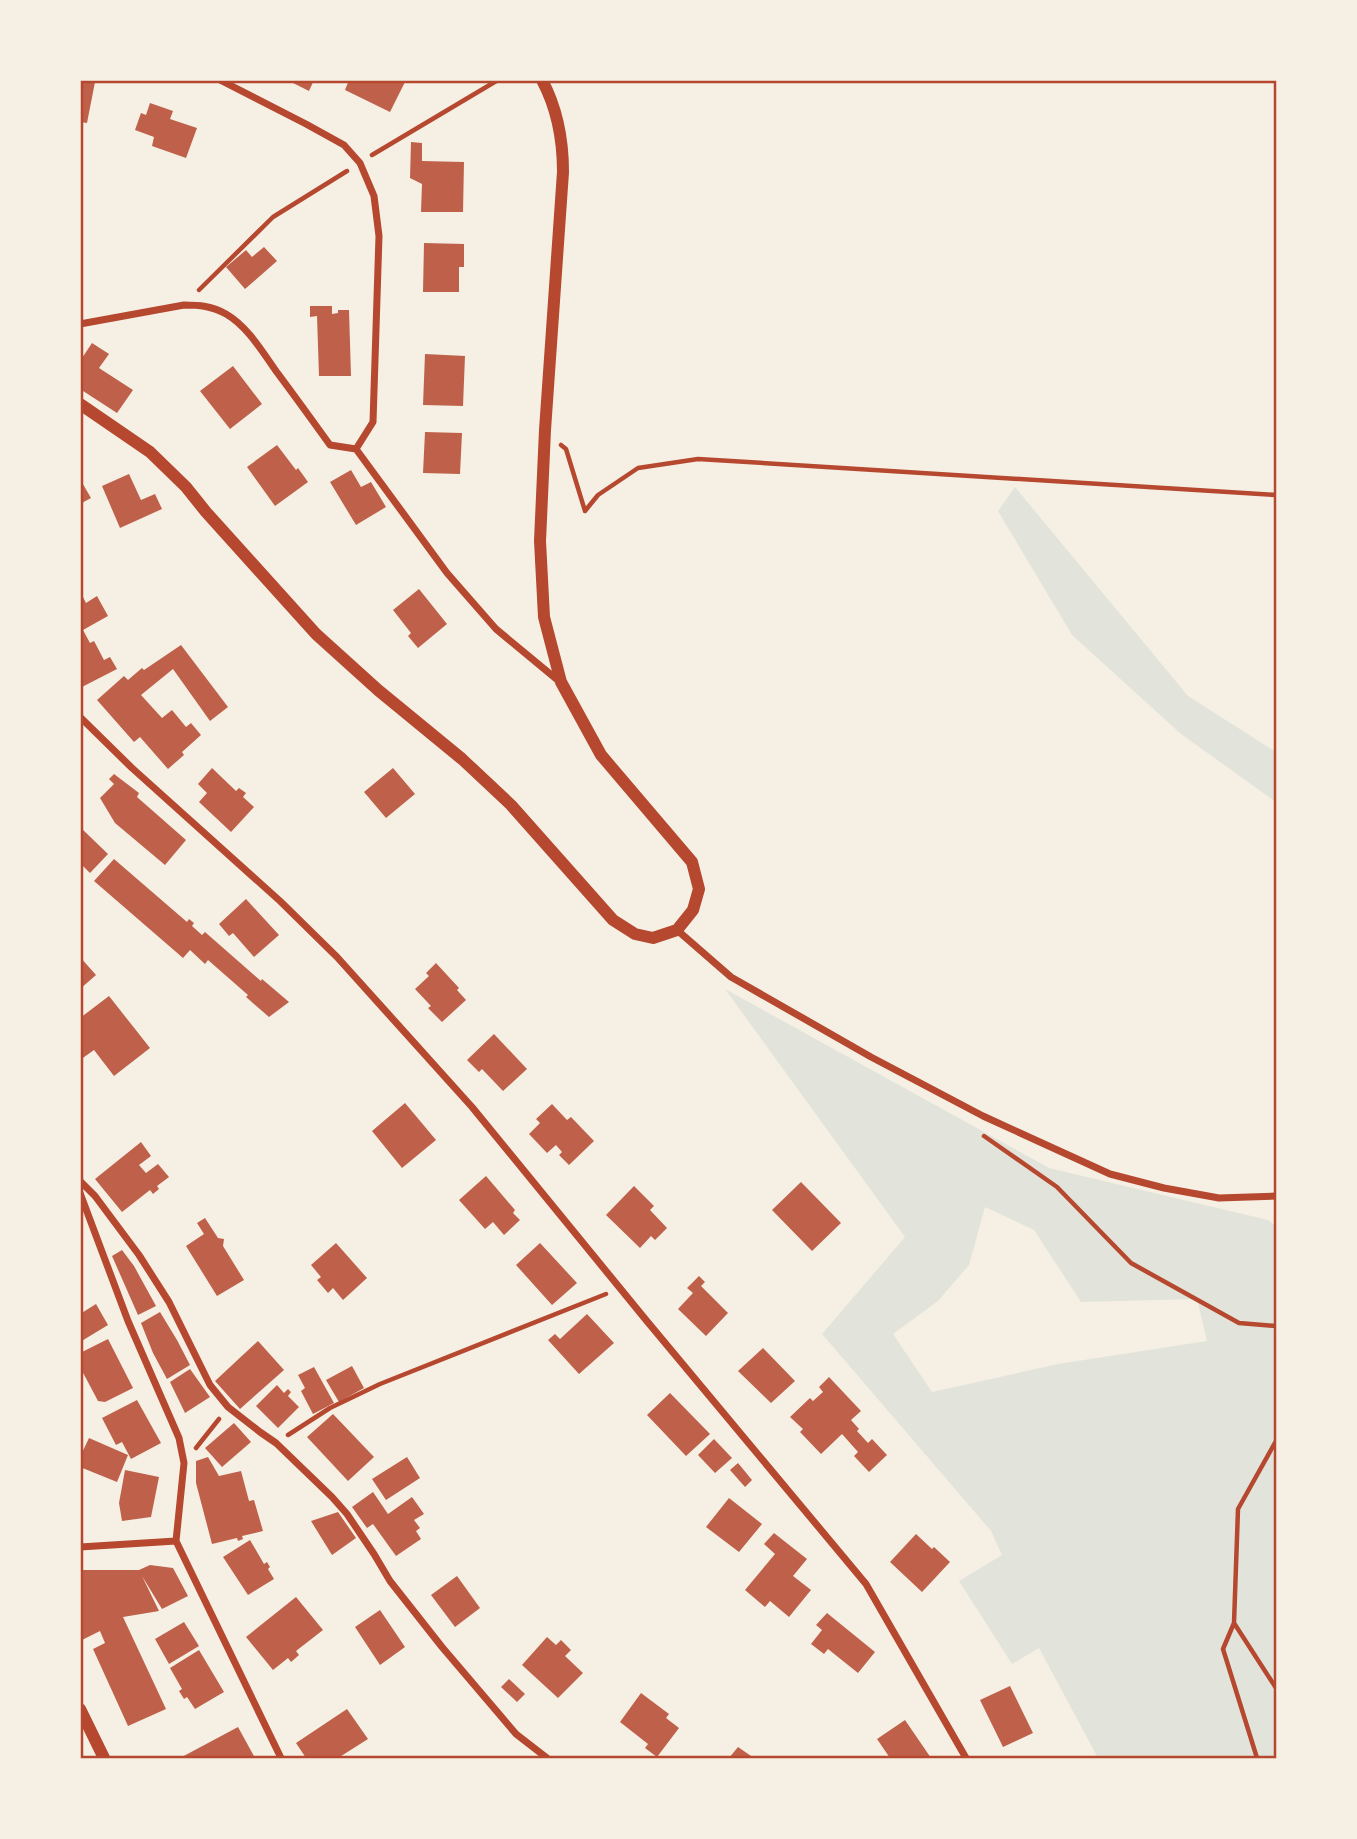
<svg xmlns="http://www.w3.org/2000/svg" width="1357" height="1839" font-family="'Nunito Sans',sans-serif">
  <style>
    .green { fill: #e2e4dc; fill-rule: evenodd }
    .building { fill: #bf614a }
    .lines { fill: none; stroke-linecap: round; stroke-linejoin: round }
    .path { stroke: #b5482f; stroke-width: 4.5 }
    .minor { stroke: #b5482f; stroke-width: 7 }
    .tertiary { stroke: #b5482f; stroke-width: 12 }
    .neatline { fill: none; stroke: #b5482f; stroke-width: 2.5 }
  </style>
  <rect width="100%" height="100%" fill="#f6efe4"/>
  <path class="green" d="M1015 487 1188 696 1276 752V802L1181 734 1072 635 998 511Z
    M725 989 1049 1168 1268 1220 1276 1226V1758H1098L1039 1648 1012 1664 959 1581 1002 1555 991 1531 822 1334 905 1237ZM985 1207 1034 1230 1081 1302 1197 1299 1207 1341 1058 1364 932 1392 893 1334 938 1301 969 1265Z"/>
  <path class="building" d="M80 80 95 82 87 123 80 122Z
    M287 80H314L309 91Z
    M349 80H406L390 112 345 90Z
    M150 103 173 111 170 119 197 128 186 158 152 146 154 137 135 130 141 113 146 115Z
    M411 142 422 143V161L464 162 463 212H421L422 184 410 178Z
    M424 243 464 244V267H459V292H423Z
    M264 247 277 261 245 289 226 267 246 250 252 257Z
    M310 306H332V314L338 313V310H349L351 376H319L317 316 310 317Z
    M92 343 109 354 99 368 133 390 117 413 80 389V361Z
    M425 354 465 356 463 406 423 405Z
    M233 366 262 404 230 429 200 391Z
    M425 432 462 433 460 474 423 473Z
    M277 445 296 470 298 468 308 482 275 506 247 467Z
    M351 470 361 487 371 482 386 507 356 525 330 482Z
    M129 474 141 500 155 494 162 509 120 528 102 486Z
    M80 479 91 498 80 504Z
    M419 589 447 624 418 648 408 636 411 633 393 610Z
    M97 596 108 616 83 630 90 643 94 641 104 660 110 657 117 669 80 688V598L83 597 86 603Z
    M181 645 228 707 210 721 173 669 141 695 162 718 172 710 186 727 191 723 201 735 182 752 184 755 168 769 140 737 134 742 97 700 124 676 128 680 142 668 144 670Z
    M212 768 236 791 239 788 246 793 243 797 254 807 231 832 199 802 207 793 198 784Z
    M393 768 415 794 386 818 364 792Z
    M114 774 139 793 137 797 186 840 165 865 115 823 100 798 114 784 109 779Z
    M80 827 108 854 90 873 80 863Z
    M114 859 187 922 189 919 194 923 192 926 202 935 205 932 261 981 262 979 289 1002 269 1017 246 997 248 995 208 960 205 964 190 950 183 958 94 881Z
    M246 899 279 935 254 957 233 933 229 936 219 924Z
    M80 957 96 975 80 989Z
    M436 963 459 988 457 990 466 1000 442 1022 428 1008 431 1006 415 989 429 976 426 973Z
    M109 996 150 1048 114 1076 94 1050 80 1060V1018Z
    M494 1034 527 1069 503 1091 482 1069 479 1072 467 1060Z
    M405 1103 436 1140 402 1168 372 1131Z
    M552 1104 567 1120 571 1117 594 1141 569 1165 559 1155 562 1152 556 1145 547 1153 529 1134 540 1123 536 1119Z
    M141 1142 151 1156 139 1165 146 1173 158 1164 169 1177 157 1186 159 1189 153 1194 150 1190 122 1212 95 1179Z
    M486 1176 515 1210 513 1213 520 1220 504 1235 493 1222 485 1229 459 1200Z
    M801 1182 841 1223 812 1251 772 1210Z
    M634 1186 654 1206 650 1210 667 1228 655 1240 651 1236 640 1248 606 1215Z
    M205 1218 218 1238 224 1239 223 1246 244 1280 217 1296 186 1246 204 1234 197 1223Z
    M336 1243 367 1278 343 1300 333 1288 328 1293 317 1280 321 1277 311 1265Z
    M540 1243 577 1283 552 1305 516 1265Z
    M122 1250 134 1266 156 1306 138 1315 112 1256Z
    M699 1276 705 1282 701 1286 728 1313 706 1336 678 1309 693 1293 687 1288Z
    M96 1304 108 1325 80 1342V1314Z
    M160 1312 177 1340 190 1365 167 1379 153 1353 141 1323Z
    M587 1314 614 1343 579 1374 548 1340 555 1334 560 1339Z
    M108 1339 133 1388 105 1402 98 1401 80 1367V1353Z
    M258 1341 284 1370 240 1409 215 1381Z
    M763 1348 795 1381 771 1403 738 1371Z
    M352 1366 364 1388 339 1402 326 1380Z
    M314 1367 334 1403 313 1414 301 1391 305 1388 298 1375Z
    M190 1369 210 1397 185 1413 170 1382Z
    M829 1377 861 1411 851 1420 859 1429 857 1431 868 1443 872 1439 887 1455 869 1472 854 1456 858 1452 842 1434 821 1454 800 1432 803 1429 790 1417 810 1398 813 1401 823 1392 819 1387Z
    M277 1385 284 1393 288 1389 291 1392 288 1396 299 1407 278 1428 256 1406Z
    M670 1393 710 1434 686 1456 647 1415Z
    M137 1400 161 1443 131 1459 122 1442 116 1445 102 1418Z
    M333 1414 374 1457 348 1481 307 1437Z
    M234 1423 251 1442 222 1467 205 1448Z
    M89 1438 128 1455 117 1482 80 1467V1457Z
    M714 1439 732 1458 715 1473 698 1455Z
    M208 1457 219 1476 241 1471 249 1501 254 1500 263 1531 242 1536 243 1539 238 1541 237 1538 212 1544 196 1483V1461Z
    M407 1457 420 1478 386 1500 372 1479Z
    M738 1463 752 1480 745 1487 730 1470Z
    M125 1470 159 1477 151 1517 122 1521 119 1503Z
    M373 1492 388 1514 412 1497 424 1514 414 1520 420 1528 416 1531 421 1539 396 1556 373 1524 367 1528 352 1507Z
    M729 1498 762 1524 739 1552 706 1527Z
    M338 1512 356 1538 332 1555 311 1521Z
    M774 1533 807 1559 793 1576 811 1590 789 1617 770 1601 765 1607 745 1590 775 1554 764 1544Z
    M916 1534 932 1549 934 1547 950 1562 922 1592 890 1562Z
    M250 1540 264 1564 267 1562 270 1567 268 1569 274 1579 248 1595 223 1557Z
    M150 1565 173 1568 188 1596 162 1609 142 1576 159 1611 123 1617 166 1709 128 1726 93 1649 105 1643 100 1631 80 1641V1570H139Z
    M457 1576 480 1608 455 1627 431 1595Z
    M296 1597 323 1630 296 1651 299 1655 291 1662 288 1658 273 1670 246 1637Z
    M380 1610 405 1647 380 1665 355 1627Z
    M827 1613 875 1652 858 1673 828 1649 824 1654 811 1644 822 1630 816 1625Z
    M184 1622 199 1646 169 1664 155 1639Z
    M547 1637 556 1645 561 1640 571 1650 565 1656 583 1673 558 1698 522 1665Z
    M199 1650 224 1692 195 1709 187 1697 184 1699 179 1691 182 1689 170 1668Z
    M509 1679 525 1694 517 1702 501 1687Z
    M1010 1686 1033 1733 1003 1747 980 1700Z
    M641 1693 669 1714 666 1718 679 1728 657 1757 645 1748 648 1744 620 1722Z
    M347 1709 368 1739 338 1758H306L296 1743Z
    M905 1720 931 1758H890L877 1739Z
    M238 1727 255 1758H180Z
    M738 1747 754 1758H729Z"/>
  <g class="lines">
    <path class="path" d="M372 155 498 80
      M199 290 273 217 347 171
      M561 445 566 449 585 511 598 495 638 468 698 459 1276 495
      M984 1136 1057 1187 1131 1263 1239 1323 1276 1326
      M288 1435 330 1408 380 1384 606 1294
      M1276 1441 1238 1509 1234 1623 1276 1688
      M196 1448 219 1419
      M1234 1623 1223 1649 1257 1758"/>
    <path class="minor" d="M220 80 306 124 344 145 360 163 374 196 379 236 373 422 356 449
      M80 324 184 305C199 305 212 306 226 314 247 326 262 351 276 371 294 395 312 420 330 445L356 449 447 573 496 629 560 682
      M80 717 132 768 280 901 337 957 472 1107 646 1320 866 1584 966 1758
      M677 930 731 977 871 1057 983 1116 1110 1174 1164 1188 1219 1198 1276 1196
      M80 1181 95 1196 139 1255 169 1302 210 1385 228 1407 260 1432 276 1443 332 1497 347 1514 374 1554 390 1581 442 1647 516 1734 547 1758
      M80 1193 128 1321 179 1438 184 1463 176 1541 281 1758
      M80 1547 176 1541"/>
    <path class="tertiary" d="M80 404 150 452 186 487 206 512 316 634 378 690 462 759 511 805 613 920 635 934 653 938 677 930 693 910 699 889 692 862 601 755 561 682 544 617 540 541 545 430 563 172C563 140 557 108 542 80
      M80 1709 104 1758"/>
  </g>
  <rect width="1357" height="1839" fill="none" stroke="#f6efe4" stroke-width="164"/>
  <rect x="82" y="82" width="1193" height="1675" class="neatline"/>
</svg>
